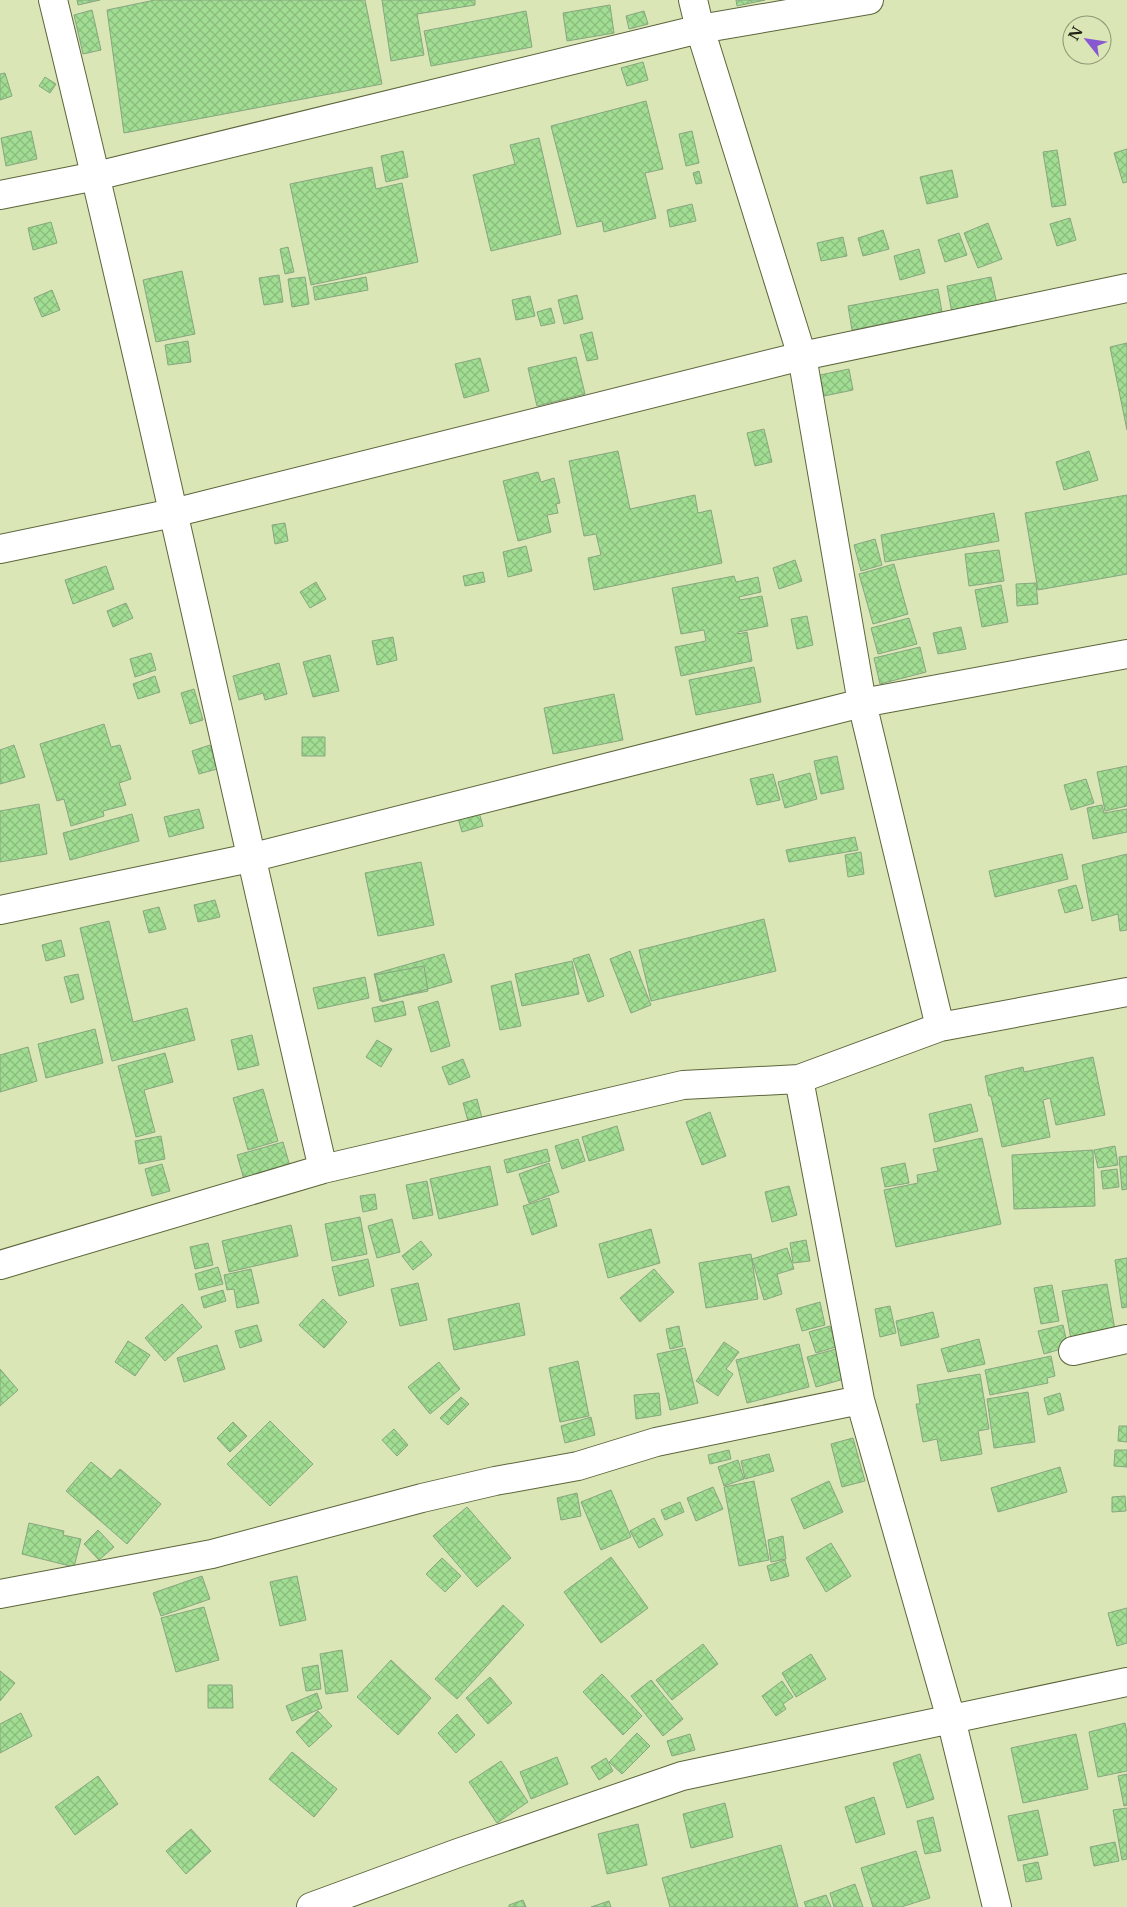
<svg xmlns="http://www.w3.org/2000/svg" width="1127" height="1907" font-family="'Libre Baskerville',serif">
  <style>
    .building { fill: url(#building-cross-hatch); stroke: #88a680 }
    .lines { fill: none; stroke-linecap: round; stroke-linejoin: round }
    .minor-casing { stroke: #5c653b; stroke-width: 30 }
    .minor { stroke: #fff; stroke-width: 28 }
  </style>
  <defs>
    <pattern id="building-cross-hatch" width="8" height="8" patternUnits="userSpaceOnUse" patternTransform="scale(1.25)"><rect width="8" height="8" fill="#a1dd92"/><path d="M0 0l8 8M0 8l8-8" fill="none" stroke="#8abd7d"/></pattern>
  </defs>
  <rect width="100%" height="100%" fill="#dae6b6"/>
  <path class="building" d="M77 0H100L78 5Z
    M155 0H365L382 84 124 133 107 10Z
    M382 0H475V5L417 14 424 55 391 61Z
    M736 0H765L737 6Z
    M610 5 614 33 567 41 563 13Z
    M92 10 101 50 83 54 74 15Z
    M526 11 532 47 431 66 424 31Z
    M644 11 648 24 629 29 626 16Z
    M643 62 648 80 627 86 621 68Z
    M5 73 12 96 0 100V74Z
    M45 77 56 84 50 93 39 86Z
    M646 101 663 169 645 173 656 218 604 232 602 221 577 227 551 126Z
    M31 131 37 159 6 166 1 138Z
    M692 131 699 163 686 166 679 134Z
    M539 138 561 234 491 251 473 175 515 164 510 145Z
    M1127 149V182L1123 183 1114 153Z
    M1057 150 1066 205 1052 207 1043 152Z
    M403 151 408 177 386 182 381 156Z
    M372 167 376 189 402 183 418 262 311 285 290 184Z
    M952 170 958 197 927 204 920 177Z
    M699 171 702 183 696 184 693 173Z
    M692 204 696 221 670 227 667 210Z
    M1070 218 1076 240 1057 246 1050 224Z
    M51 222 57 243 33 250 28 228Z
    M988 223 1002 259 978 268 964 233Z
    M883 230 889 249 863 256 858 238Z
    M959 233 967 255 945 262 938 240Z
    M843 237 847 256 821 261 817 243Z
    M288 247 294 272 285 274 280 249Z
    M919 249 925 273 900 280 894 256Z
    M182 271 195 334 156 342 143 280Z
    M279 275 283 302 264 305 259 278Z
    M305 277 309 304 292 307 288 279Z
    M366 277 368 290 315 300 313 287Z
    M991 277 997 304 952 313 947 286Z
    M938 289 942 312 852 330 848 306Z
    M52 290 60 310 42 317 34 298Z
    M577 295 583 319 564 324 558 300Z
    M530 296 535 316 516 320 512 300Z
    M551 308 555 323 541 326 537 312Z
    M592 332 598 359 587 361 580 335Z
    M188 341 191 362 168 365 165 345Z
    M1127 343V430L1110 347Z
    M576 357 585 394 537 406 528 368Z
    M480 358 489 391 464 398 455 364Z
    M849 369 853 390 824 396 820 375Z
    M764 429 772 462 755 466 747 433Z
    M618 451 630 509 695 495 698 513 711 510 722 563 594 590 588 558 601 555 596 534 584 536 569 461Z
    M1089 451 1098 480 1064 490 1056 462Z
    M538 472 541 482 554 478 560 503 556 504 558 513 547 515 551 532 518 541 503 481Z
    M1127 495V574L1038 590 1025 513Z
    M994 513 999 541 885 562 881 535Z
    M285 523 288 541 275 544 272 525Z
    M875 539 882 565 861 571 854 545Z
    M526 546 532 571 508 577 503 552Z
    M999 550 1004 581 969 586 965 554Z
    M795 560 802 581 779 589 773 568Z
    M894 564 908 614 873 624 859 574Z
    M106 566 114 589 73 604 65 580Z
    M483 572 485 582 465 586 463 576Z
    M734 576 736 582 758 577 761 592 739 597 740 600 762 596 768 626 738 632V634L747 632 752 661 681 676 675 647 706 641 704 630 681 634 672 588Z
    M316 582 326 599 310 608 300 592Z
    M1036 583 1038 604 1017 606 1016 584Z
    M1001 585 1008 622 982 627 975 590Z
    M126 603 133 618 113 627 107 611Z
    M807 616 813 645 797 649 791 619Z
    M909 618 917 644 878 654 871 628Z
    M961 627 966 649 938 654 933 633Z
    M393 637 397 660 377 665 372 641Z
    M920 647 926 672 880 684 874 658Z
    M151 653 156 670 135 677 130 659Z
    M330 655 339 691 313 697 303 662Z
    M279 663 287 694 265 700 263 693 239 700 233 676Z
    M754 667 761 702 696 715 689 680Z
    M155 676 160 692 138 699 133 684Z
    M194 689 203 720 190 724 181 693Z
    M614 694 623 740 553 754 544 708Z
    M104 724 111 747 120 745 131 779 119 783 126 805 103 811 104 816 71 826 64 799 57 801 40 744Z
    M302 737H325V756H302Z
    M14 745 25 777 0 784V750Z
    M210 745 217 769 199 774 192 751Z
    M837 756 844 789 821 794 814 761Z
    M1127 766V806L1105 811 1097 772Z
    M810 773 817 799 785 808 778 782Z
    M773 774 780 800 757 805 750 779Z
    M1086 779 1094 803 1071 810 1064 785Z
    M39 804 47 854 0 862V811Z
    M1102 805 1104 813 1127 809V832L1093 839 1087 808Z
    M199 809 204 828 169 837 164 817Z
    M478 809 483 826 462 832 457 815Z
    M132 814 139 841 70 860 63 833Z
    M855 837 858 850 789 862 786 850Z
    M861 852 864 874 848 877 845 855Z
    M1062 854 1068 879 995 897 989 871Z
    M1127 854V930L1120 931 1118 914 1092 921 1082 865Z
    M421 862 434 925 378 936 365 873Z
    M1076 885 1083 908 1065 913 1058 890Z
    M215 900 220 917 198 922 194 905Z
    M159 907 166 929 149 933 143 911Z
    M764 919 776 971 651 1001 639 950Z
    M109 921 133 1022 187 1008 195 1040 112 1061 80 928Z
    M61 940 65 956 46 961 42 945Z
    M630 951 651 1005 631 1013 610 959Z
    M444 954 452 982 382 1002 374 974Z
    M589 954 604 996 588 1002 573 959Z
    M572 961 579 994 522 1006 515 974Z
    M424 966 428 991 380 1001 375 975Z
    M78 974 84 999 71 1003 64 977Z
    M365 977 369 998 318 1009 313 988Z
    M511 981 521 1026 500 1030 491 986Z
    M403 1001 406 1015 375 1022 372 1008Z
    M438 1001 450 1046 431 1052 418 1007Z
    M95 1029 103 1063 46 1078 38 1044Z
    M252 1035 259 1065 238 1070 231 1040Z
    M377 1040 392 1049 381 1067 366 1057Z
    M28 1047 37 1081 0 1092V1055Z
    M165 1053 173 1082 144 1090 155 1132 136 1137 118 1066Z
    M1093 1057 1105 1115 1056 1125 1050 1098 1043 1100 1050 1137 1002 1147 991 1096H989L985 1076 1023 1067 1024 1072Z
    M463 1059 470 1077 449 1085 442 1067Z
    M263 1089 278 1141 248 1150 233 1098Z
    M477 1099 482 1118 468 1121 463 1103Z
    M971 1104 978 1131 935 1142 929 1114Z
    M710 1112 726 1156 702 1165 686 1122Z
    M617 1126 624 1150 589 1161 582 1137Z
    M161 1136 165 1159 139 1164 135 1141Z
    M982 1138 1001 1224 896 1247 884 1190 918 1183 917 1175 938 1171 933 1149Z
    M578 1139 585 1161 562 1169 555 1146Z
    M283 1142 291 1170 245 1183 237 1155Z
    M1115 1146 1118 1165 1098 1168 1094 1150Z
    M547 1149 550 1161 507 1173 504 1160Z
    M1093 1150 1095 1206 1014 1209 1012 1155Z
    M1127 1156V1189L1122 1190 1119 1157Z
    M549 1163 559 1192 529 1203 519 1174Z
    M905 1163 909 1183 885 1187 881 1168Z
    M162 1164 170 1191 152 1196 145 1169Z
    M490 1166 498 1205 439 1219 430 1179Z
    M1117 1169 1119 1187 1103 1189 1101 1171Z
    M427 1181 433 1215 413 1219 406 1185Z
    M789 1186 797 1215 772 1222 765 1192Z
    M375 1194 377 1209 363 1212 360 1196Z
    M549 1198 557 1226 532 1235 523 1206Z
    M360 1217 367 1254 332 1261 325 1224Z
    M392 1219 400 1252 377 1258 368 1226Z
    M291 1225 298 1256 229 1272 222 1241Z
    M651 1229 660 1263 608 1278 599 1244Z
    M806 1240 810 1261 793 1263 790 1243Z
    M421 1241 432 1255 413 1270 402 1256Z
    M208 1243 213 1265 195 1269 190 1247Z
    M787 1248 794 1269 777 1274 782 1294 764 1300 752 1259Z
    M751 1254 758 1299 706 1308 699 1263Z
    M1127 1258V1307L1122 1308 1115 1260Z
    M368 1259 374 1286 339 1296 332 1267Z
    M218 1267 223 1284 199 1290 195 1274Z
    M251 1269 259 1303 237 1308 234 1289 227 1290 224 1275Z
    M654 1269 674 1292 640 1322 620 1298Z
    M418 1283 427 1320 400 1326 391 1289Z
    M1107 1284 1115 1330 1071 1339 1062 1291Z
    M1052 1285 1059 1321 1041 1324 1034 1288Z
    M223 1290 226 1301 204 1308 201 1297Z
    M323 1299 347 1322 324 1348 299 1325Z
    M820 1302 825 1325 802 1331 796 1309Z
    M519 1303 525 1335 454 1350 448 1319Z
    M182 1304 202 1327 165 1361 145 1338Z
    M890 1306 896 1333 880 1337 875 1309Z
    M933 1312 939 1337 901 1346 896 1321Z
    M257 1325 262 1341 240 1348 235 1331Z
    M1063 1325 1068 1347 1044 1354 1038 1331Z
    M679 1326 683 1346 670 1349 666 1329Z
    M830 1326 836 1347 816 1353 809 1332Z
    M979 1339 985 1364 948 1372 941 1349Z
    M128 1341 150 1355 135 1376 115 1362Z
    M724 1342 739 1352 726 1369 733 1374 718 1396 696 1381Z
    M799 1344 809 1387 747 1403 736 1360Z
    M217 1345 225 1369 184 1382 177 1358Z
    M685 1348 698 1403 670 1410 657 1354Z
    M836 1349 844 1379 816 1387 807 1357Z
    M1051 1356 1055 1376 1047 1378 1048 1383 990 1395 985 1370Z
    M578 1361 589 1416 560 1422 549 1368Z
    M439 1362 460 1389 430 1414 408 1387Z
    M0 1369 18 1390 0 1406Z
    M980 1374 989 1429 978 1431 982 1454 941 1461 937 1439 923 1442 916 1404H920L917 1385Z
    M1028 1392 1035 1442 994 1448 987 1399Z
    M659 1393 661 1415 636 1419 634 1395Z
    M1060 1393 1064 1410 1048 1415 1044 1398Z
    M461 1397 469 1404 448 1425 440 1418Z
    M591 1417 595 1435 565 1443 561 1426Z
    M270 1421 313 1464 270 1506 227 1464Z
    M233 1422 247 1436 230 1452 217 1438Z
    M1119 1426H1127V1442L1118 1441Z
    M394 1429 408 1445 397 1456 382 1440Z
    M853 1438 865 1481 842 1487 831 1444Z
    M729 1450 731 1459 710 1464 708 1455Z
    M1115 1450H1127V1467L1114 1466Z
    M769 1454 774 1471 745 1479 741 1461Z
    M738 1460 744 1479 724 1486 718 1467Z
    M91 1462 111 1479 120 1469 161 1504 127 1544 66 1491Z
    M1060 1467 1067 1492 998 1512 991 1488Z
    M754 1481 769 1560 739 1566 724 1487Z
    M829 1481 843 1512 804 1529 791 1499Z
    M713 1487 723 1509 696 1521 687 1498Z
    M611 1490 631 1537 601 1550 581 1502Z
    M577 1493 581 1516 561 1520 557 1498Z
    M1125 1496 1126 1511 1112 1512V1497Z
    M680 1502 684 1512 665 1520 661 1510Z
    M467 1507 511 1558 477 1587 433 1536Z
    M654 1518 663 1535 639 1548 630 1531Z
    M29 1523 64 1531 63 1535 81 1539 74 1567 22 1554Z
    M98 1530 114 1547 99 1560 84 1544Z
    M783 1536 786 1559 771 1562 768 1540Z
    M831 1543 851 1576 826 1592 806 1558Z
    M611 1557 648 1608 601 1643 564 1592Z
    M442 1558 461 1576 445 1592 426 1574Z
    M785 1560 789 1576 771 1581 767 1566Z
    M202 1576 210 1599 161 1616 153 1593Z
    M297 1576 306 1620 280 1626 270 1582Z
    M503 1605 524 1625 457 1699 435 1679Z
    M204 1607 219 1660 176 1672 161 1618Z
    M1127 1608V1643L1117 1646 1108 1613Z
    M703 1644 718 1664 672 1700 656 1680Z
    M342 1650 348 1691 326 1694 320 1654Z
    M811 1654 826 1679 796 1697 782 1673Z
    M391 1660 431 1698 398 1735 357 1697Z
    M318 1665 321 1689 306 1691 302 1668Z
    M0 1671 15 1683 0 1701Z
    M602 1674 642 1716 623 1735 583 1692Z
    M490 1677 512 1703 488 1724 466 1698Z
    M651 1680 683 1719 663 1736 631 1696Z
    M782 1681 793 1697 783 1704 786 1709 776 1716 762 1696Z
    M208 1685H232L233 1708H208Z
    M317 1693 322 1708 292 1721 286 1706Z
    M318 1711 332 1726 309 1747 296 1732Z
    M21 1713 32 1736 0 1753V1724Z
    M457 1714 475 1735 456 1753 438 1733Z
    M1125 1723 1127 1733V1771L1098 1777 1089 1732Z
    M637 1733 650 1746 622 1774 609 1762Z
    M690 1734 695 1750 672 1756 667 1741Z
    M1076 1734 1088 1789 1023 1803 1011 1748Z
    M292 1752 337 1789 314 1817 269 1779Z
    M920 1754 934 1799 907 1808 893 1763Z
    M557 1757 568 1784 531 1799 520 1772Z
    M606 1758 613 1771 599 1780 591 1767Z
    M501 1761 528 1802 497 1823 469 1782Z
    M1127 1774V1805L1124 1806 1118 1776Z
    M98 1776 118 1804 75 1835 55 1807Z
    M874 1797 885 1834 856 1843 845 1807Z
    M725 1803 733 1837 691 1848 683 1814Z
    M1127 1808V1859L1122 1860 1113 1810Z
    M1038 1810 1048 1855 1018 1861 1008 1816Z
    M933 1817 941 1851 925 1854 917 1821Z
    M638 1824 647 1865 607 1874 598 1834Z
    M191 1829 211 1851 186 1874 166 1851Z
    M1115 1842 1119 1861 1094 1866 1090 1847Z
    M781 1845 798 1907H670L662 1878Z
    M916 1851 930 1898 901 1907H873L861 1868Z
    M1038 1862 1042 1879 1026 1882 1023 1865Z
    M855 1884 863 1907H834L830 1893Z
    M826 1895 831 1907H806L804 1902Z
    M523 1900 526 1907H509V1905Z
    M609 1901 611 1907H591Z"/>
  <g class="lines">
    <defs>
      <path id="minor" d="M53 0C148 388 232 780 323 1169
        M693 0 700 29 802 356 862 703 940 1027
        M0 195 96 176 700 29 869 0
        M0 549 173 513 802 356 1127 288
        M0 910 250 858 862 703 1127 654
        M0 1265 323 1169 683 1085 799 1079
        M1073 1351 1127 1339
        M0 1594 212 1554 422 1498 495 1481 578 1466 656 1442 860 1400
        M311 1907 458 1853 682 1776 1127 1682
        M997 1907 951 1719 860 1400 799 1079 940 1027 1127 992"/>
    </defs>
    <use href="#minor" class="minor-casing"/>
    <use href="#minor" class="minor"/>
  </g>
  <g transform="translate(1087 40) rotate(300)"><circle r="24" fill="#dae6b6" stroke="#8f9874"/>
  <path d="M0-4L9 19L0 12L-9 19Z" fill="#8858d0"/>
  <text y="-8" font-size="14" font-weight="bold" text-anchor="middle" fill="#1e2210">N</text>
  </g>
</svg>
